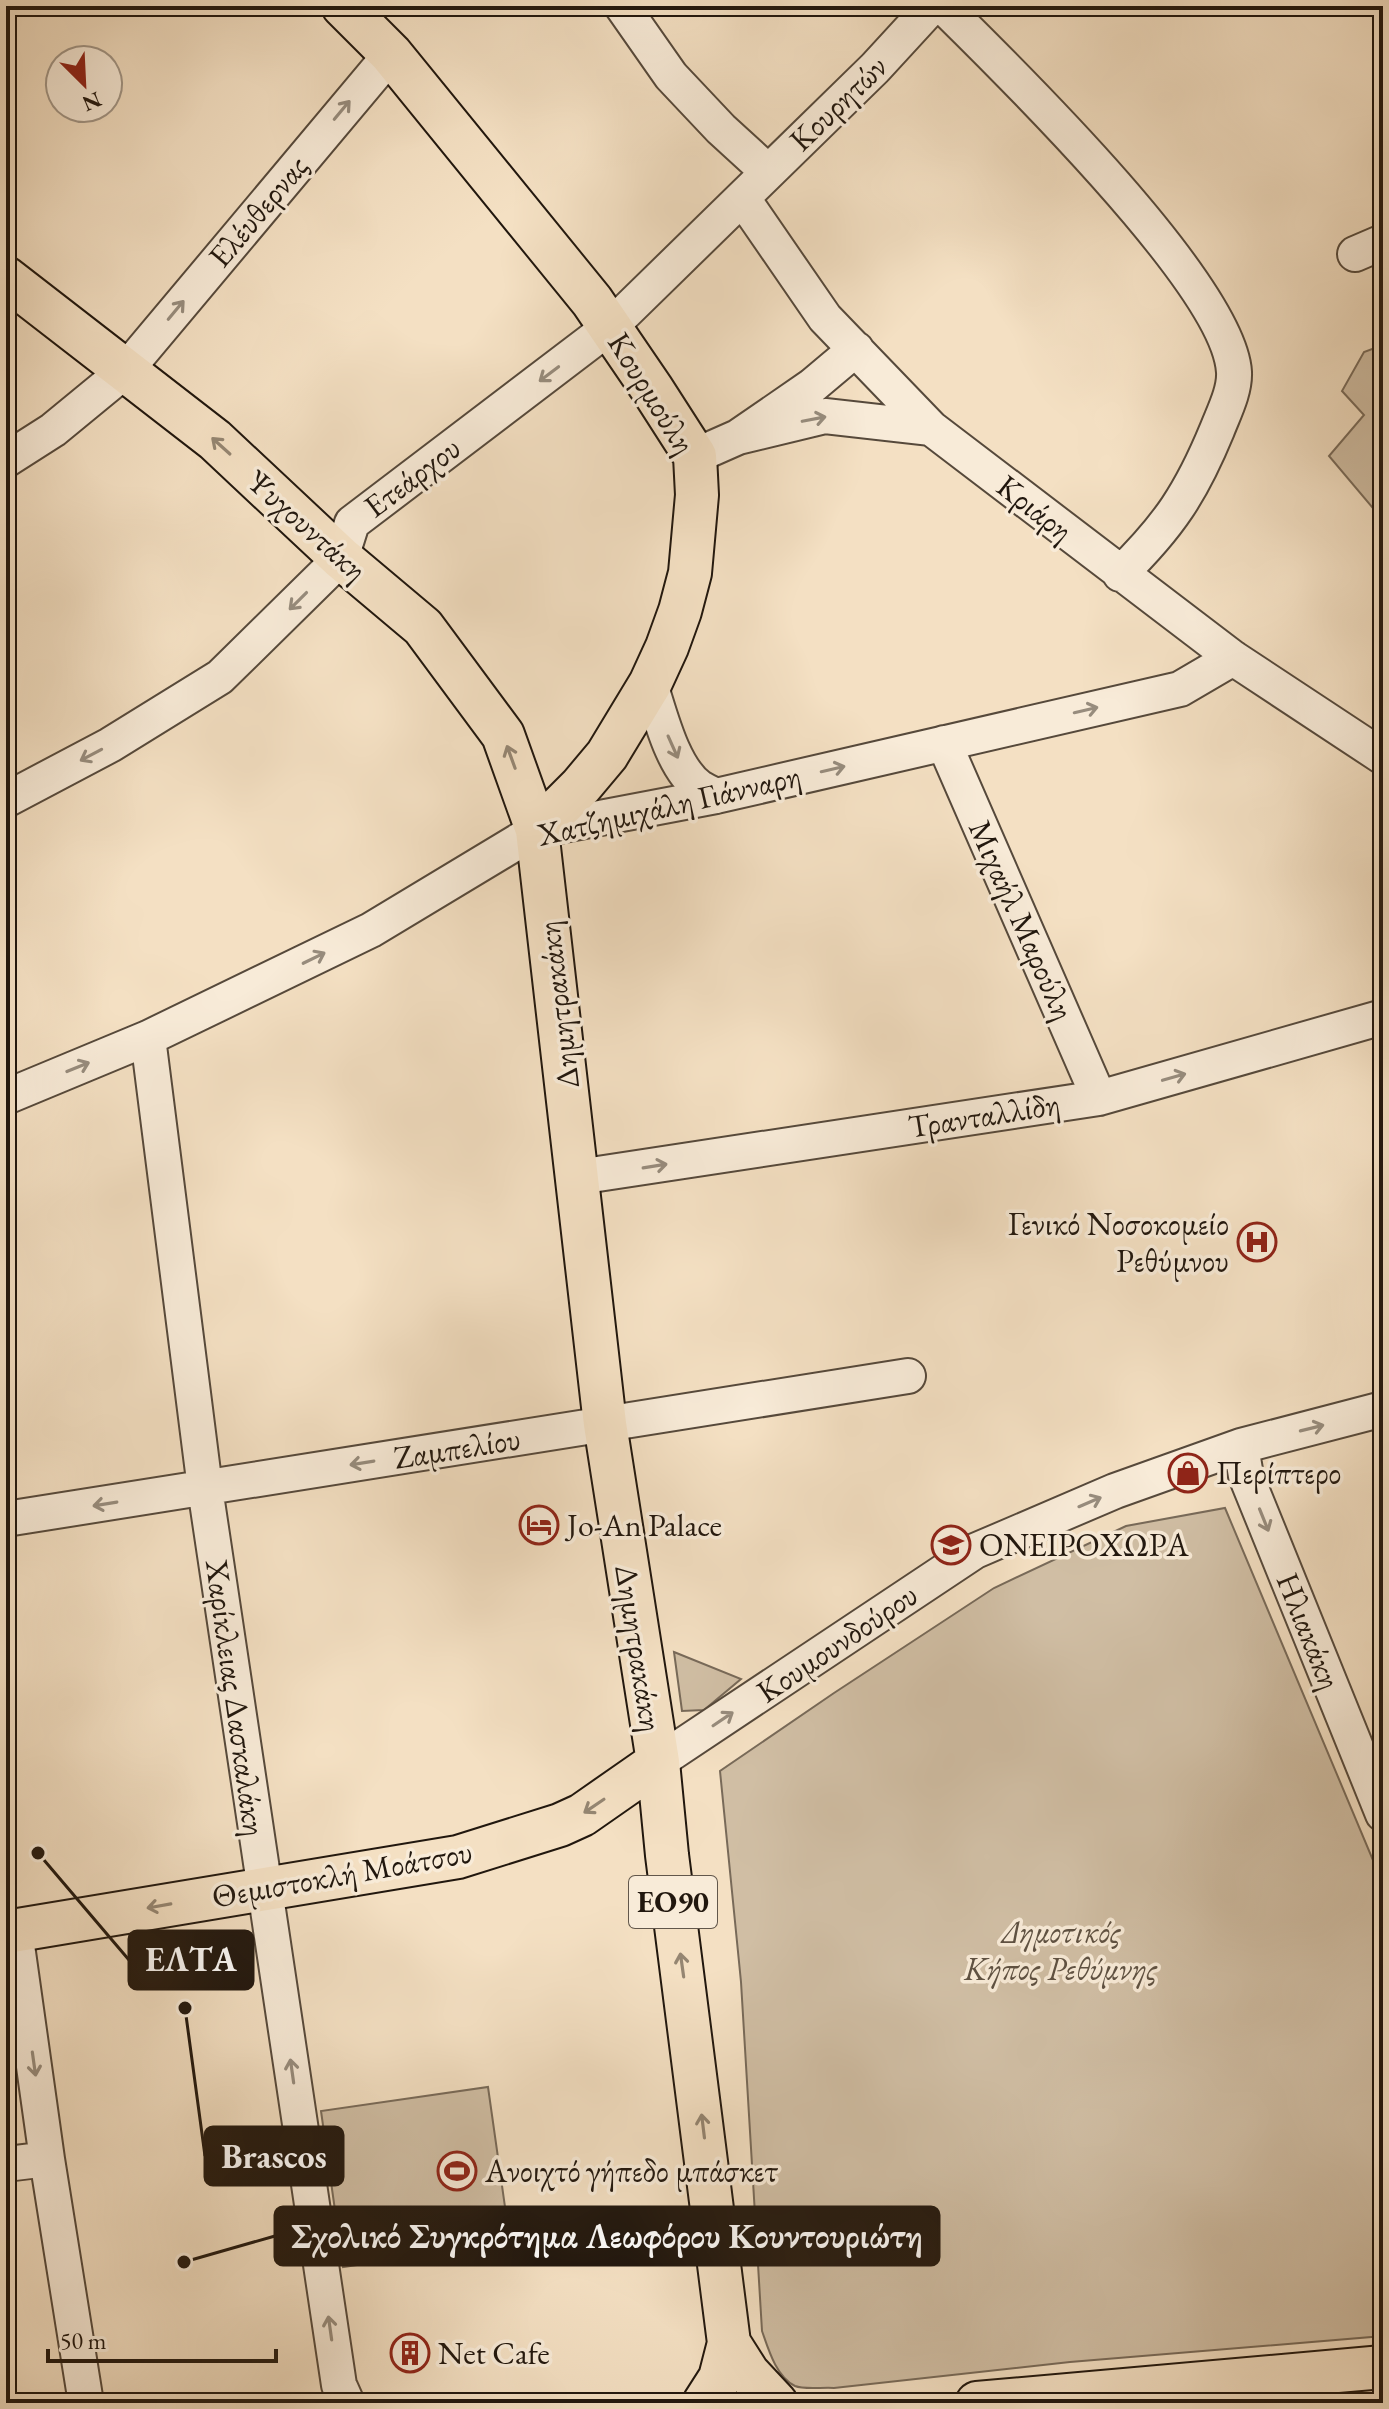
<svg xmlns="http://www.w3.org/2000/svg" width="1389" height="2409" font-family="'EB Garamond',serif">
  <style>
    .green { fill: #d0bea4; stroke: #786a59; stroke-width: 2 }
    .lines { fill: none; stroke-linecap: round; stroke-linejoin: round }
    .minor-casing { stroke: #56493b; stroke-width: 38 }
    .major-casing { stroke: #21170e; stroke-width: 46 }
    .minor { stroke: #f8ebd8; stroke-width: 34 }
    .major { stroke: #f4e0c3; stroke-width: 42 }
    .oneway { stroke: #978c7d }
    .oneway2 { stroke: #958672 }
    .labels { text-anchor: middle; stroke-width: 7; stroke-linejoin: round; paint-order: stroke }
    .shield { fill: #f8ebd8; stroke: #62574b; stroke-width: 2 }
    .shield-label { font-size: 30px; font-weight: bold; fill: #21170e }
    .street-label { font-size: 32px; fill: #21170e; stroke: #f8ebd8 }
    .poi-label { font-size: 32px; fill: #21170e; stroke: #f8ebd8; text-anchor: start }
    .park-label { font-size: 32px; font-style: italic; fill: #5e5142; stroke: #f8ebd8 }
    .leader { fill: none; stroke: #21170e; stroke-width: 3 }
    .callout-dot { fill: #21170e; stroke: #f8ebd8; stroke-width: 3 }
    .callout { fill: #21170e; stroke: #21170e; stroke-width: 3 }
    .callout-label { font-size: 34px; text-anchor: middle; font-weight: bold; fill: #fff }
  </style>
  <rect width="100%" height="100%" fill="#f4e0c3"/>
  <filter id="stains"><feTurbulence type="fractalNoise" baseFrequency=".0025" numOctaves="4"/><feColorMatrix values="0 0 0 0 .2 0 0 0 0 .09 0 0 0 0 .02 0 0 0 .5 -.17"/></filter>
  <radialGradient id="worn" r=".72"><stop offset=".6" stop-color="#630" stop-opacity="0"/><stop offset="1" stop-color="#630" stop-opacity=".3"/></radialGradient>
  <path class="green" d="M1383 345V520L1329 456 1364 415 1342 391 1364 352Z
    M1225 1508 1383 1884V2336L1070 2362 834 2388C823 2387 804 2390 795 2386 776 2377 768 2348 762 2331L741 1982 720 1771 834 1693 994 1588 1126 1526Z
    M674 1652 741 1679 704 1710 682 1711Z
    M488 2087 510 2242 343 2267 321 2111Z"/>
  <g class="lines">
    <defs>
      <path id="minor" d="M622 6 671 76 721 129 768 172
        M943 6C1009 71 1229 286 1234 372 1235 391 1224 412 1217 430 1191 493 1169 526 1120 574
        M743 199 825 318 931 428 1233 658 1383 757
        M1355 254 1383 242
        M738 437 825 416 931 428
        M695 456 738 437 812 386 856 349
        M6 460 53 430 126 370 391 54
        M650 684C660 714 672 767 699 787 704 790 710 793 716 796
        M944 743 1099 1098
        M6 800 110 745 220 677 341 558 352 523 611 326 875 68 932 6
        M148 1038 205 1488 339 2385 347 2403
        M6 1097 148 1038 371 930 537 830 716 796 1180 689 1233 658
        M578 1177 1099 1098 1383 1017
        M1241 1446 1246 1476 1383 1814
        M6 1519 908 1376
        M658 1762 975 1551 1115 1491 1241 1446 1383 1409
        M15 1931 47 2159 86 2403
        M6 2164 47 2159
        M1311 2373 1316 2403"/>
      <path id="major" d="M343 6 391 54 592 301 652 389 695 456 697 495 690 573 680 611 667 647 650 684 607 755 581 786 537 830
        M6 278 215 440 341 558 423 627 503 735 537 830 605 1424 658 1762 667 1855 729 2343 748 2373 776 2403
        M6 1932 458 1857 560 1825 582 1815 658 1762
        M704 2403 720 2378 729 2343
        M977 2403 1383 2367"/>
    </defs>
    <use href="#minor" class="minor-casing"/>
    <use href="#major" class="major-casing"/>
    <use href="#minor" class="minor"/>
    <use href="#major" class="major"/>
  </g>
  <defs><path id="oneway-shaft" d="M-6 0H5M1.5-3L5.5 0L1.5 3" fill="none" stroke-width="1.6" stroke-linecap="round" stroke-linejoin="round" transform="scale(2)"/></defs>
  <g class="oneway">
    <use href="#oneway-shaft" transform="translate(342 110) rotate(-50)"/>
    <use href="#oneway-shaft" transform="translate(176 310) rotate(-50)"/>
    <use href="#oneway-shaft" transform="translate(549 374) rotate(143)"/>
    <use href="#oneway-shaft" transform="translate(814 419) rotate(-11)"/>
    <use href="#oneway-shaft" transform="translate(298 601) rotate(135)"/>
    <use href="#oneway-shaft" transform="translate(1086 710) rotate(-13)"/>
    <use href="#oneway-shaft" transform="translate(673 747) rotate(66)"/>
    <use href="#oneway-shaft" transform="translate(91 755) rotate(152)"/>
    <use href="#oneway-shaft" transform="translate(833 769) rotate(-13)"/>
    <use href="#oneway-shaft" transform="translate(314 958) rotate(-26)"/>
    <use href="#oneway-shaft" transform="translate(78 1067) rotate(-22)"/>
    <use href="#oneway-shaft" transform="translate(1174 1077) rotate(-16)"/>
    <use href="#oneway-shaft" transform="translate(655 1166) rotate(-9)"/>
    <use href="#oneway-shaft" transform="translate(1312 1428) rotate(-14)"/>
    <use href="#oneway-shaft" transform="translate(362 1463) rotate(171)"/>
    <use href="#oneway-shaft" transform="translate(1090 1502) rotate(-23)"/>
    <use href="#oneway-shaft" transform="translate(105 1504) rotate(171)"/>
    <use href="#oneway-shaft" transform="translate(1264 1520) rotate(68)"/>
    <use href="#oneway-shaft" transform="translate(723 1719) rotate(-34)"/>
    <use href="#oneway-shaft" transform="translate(34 2064) rotate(82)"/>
    <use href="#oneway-shaft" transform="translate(292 2071) rotate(-98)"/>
    <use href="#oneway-shaft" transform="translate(330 2328) rotate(-98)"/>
  </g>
  <g class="oneway2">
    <use href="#oneway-shaft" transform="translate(221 446) rotate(-138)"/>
    <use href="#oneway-shaft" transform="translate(511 757) rotate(-110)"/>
    <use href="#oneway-shaft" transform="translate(594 1806) rotate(146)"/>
    <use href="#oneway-shaft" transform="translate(159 1906) rotate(170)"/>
    <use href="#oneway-shaft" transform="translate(682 1965) rotate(-98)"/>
    <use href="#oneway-shaft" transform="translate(703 2126) rotate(-97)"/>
  </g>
  <defs>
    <symbol id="hospital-ring" viewBox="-11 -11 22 22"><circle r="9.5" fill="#f8ebd8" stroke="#8f2418" stroke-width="1.5"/><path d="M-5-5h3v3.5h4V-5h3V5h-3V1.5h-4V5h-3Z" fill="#8f2418"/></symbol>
    <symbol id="shop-ring" viewBox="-11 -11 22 22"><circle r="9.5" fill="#f8ebd8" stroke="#8f2418" stroke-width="1.5"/><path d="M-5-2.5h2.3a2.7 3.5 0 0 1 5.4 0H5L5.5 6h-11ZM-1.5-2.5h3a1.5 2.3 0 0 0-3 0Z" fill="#8f2418"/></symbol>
    <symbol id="hotel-ring" viewBox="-11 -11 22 22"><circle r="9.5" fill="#f8ebd8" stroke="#8f2418" stroke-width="1.5"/><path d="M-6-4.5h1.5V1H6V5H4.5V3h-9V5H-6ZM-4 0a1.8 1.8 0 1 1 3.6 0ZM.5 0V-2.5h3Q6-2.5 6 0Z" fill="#8f2418"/></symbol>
    <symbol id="school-ring" viewBox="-11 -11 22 22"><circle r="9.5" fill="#f8ebd8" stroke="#8f2418" stroke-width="1.5"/><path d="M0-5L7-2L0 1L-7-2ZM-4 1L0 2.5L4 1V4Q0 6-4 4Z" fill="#8f2418"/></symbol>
    <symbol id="stadium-ring" viewBox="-11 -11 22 22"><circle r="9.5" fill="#f8ebd8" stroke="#8f2418" stroke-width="1.5"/><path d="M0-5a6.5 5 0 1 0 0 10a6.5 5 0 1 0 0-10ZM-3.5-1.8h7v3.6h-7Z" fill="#8f2418"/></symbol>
    <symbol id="building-ring" viewBox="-11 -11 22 22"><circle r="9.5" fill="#f8ebd8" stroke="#8f2418" stroke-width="1.5"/><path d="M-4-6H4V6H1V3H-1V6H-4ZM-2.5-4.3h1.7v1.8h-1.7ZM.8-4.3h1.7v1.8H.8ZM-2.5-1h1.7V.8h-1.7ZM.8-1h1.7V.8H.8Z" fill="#8f2418"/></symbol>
  </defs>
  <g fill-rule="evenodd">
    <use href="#hospital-ring" x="1235" y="1220" width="44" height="44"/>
    <use href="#shop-ring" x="1166" y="1451" width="44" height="44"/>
    <use href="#hotel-ring" x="517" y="1503" width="44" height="44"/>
    <use href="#school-ring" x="929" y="1523" width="44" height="44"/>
    <use href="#stadium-ring" x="435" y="2149" width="44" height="44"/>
    <use href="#building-ring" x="388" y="2331" width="44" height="44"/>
  </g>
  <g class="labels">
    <rect class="shield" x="629" y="1876" width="88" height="52" rx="6"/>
    <g class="shield-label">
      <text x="673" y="1912">ΕΟ90</text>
    </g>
    <g class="street-label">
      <text transform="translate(838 103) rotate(-44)" y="11">Κουρητών</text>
      <text transform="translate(258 211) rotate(-50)" y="11">Ελέυθερνας</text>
      <text transform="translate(652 393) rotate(58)" y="11">Κουρμούλη</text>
      <text transform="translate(412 477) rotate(-37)" y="11">Ετεάρχου</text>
      <text transform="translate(1035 508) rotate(38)" y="11">Κριάρη</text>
      <text transform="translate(307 525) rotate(42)" y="11">Ψυχουντάκη</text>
      <text transform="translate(669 805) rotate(-13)" y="11">Χατζημιχάλη Γιάνναρη</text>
      <text transform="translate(1022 920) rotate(66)" y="11">Μιχαήλ Μαρούλη</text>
      <text transform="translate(558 1005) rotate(-97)" y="11">Δημητρακάκη</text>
      <text transform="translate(984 1115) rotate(-9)" y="11">Τρανταλλίδη</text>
      <text transform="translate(457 1448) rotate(-9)" y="11">Ζαμπελίου</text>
      <text transform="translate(1309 1631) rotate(68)" y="11">Ηλιακάκη</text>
      <text transform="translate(837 1643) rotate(-34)" y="11">Κουμουνδούρου</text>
      <text transform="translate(639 1648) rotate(81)" y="11">Δημητρακάκη</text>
      <text transform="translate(236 1698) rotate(82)" y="11">Χαρίκλειας Δασκαλάκη</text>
      <text transform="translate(342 1874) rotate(-10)" y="11">Θεμιστοκλή Μοάτσου</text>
    </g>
    <g class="poi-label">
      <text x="1229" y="1235" text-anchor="end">Γενικό Νοσοκομείο<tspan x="1229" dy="37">Ρεθύμνου</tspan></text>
      <text x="1216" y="1484">Περίπτερο</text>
      <text x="567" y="1536">Jo-An Palace</text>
      <text x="979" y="1556">ΟΝΕΙΡΟΧΩΡΑ</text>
      <text x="485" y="2182">Ανοιχτό γήπεδο μπάσκετ</text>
      <text x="438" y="2364">Net Cafe</text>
    </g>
    <g class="park-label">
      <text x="1061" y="1943">Δημοτικός<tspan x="1061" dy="37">Κήπος Ρεθύμνης</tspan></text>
    </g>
  </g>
  <path class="leader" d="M38 1853L129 1960M185 2008L205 2156M184 2262L275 2236"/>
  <g class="callout-dot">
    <circle cx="38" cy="1853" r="8"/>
    <circle cx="185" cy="2008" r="8"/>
    <circle cx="184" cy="2262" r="8"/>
  </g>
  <g class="callout">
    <rect x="129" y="1931" width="124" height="58" rx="8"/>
    <rect x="205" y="2127" width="138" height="58" rx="8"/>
    <rect x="275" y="2207" width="664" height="58" rx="8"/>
  </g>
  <g class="callout-label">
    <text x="191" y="1971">ΕΛΤΑ</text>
    <text x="274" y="2168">Brascos</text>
    <text x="607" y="2248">Σχολικό Συγκρότημα Λεωφόρου Κουντουριώτη</text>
  </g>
  <rect width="1389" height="2409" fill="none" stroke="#f4e0c3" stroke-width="32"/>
  <rect x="8" y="8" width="1373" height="2393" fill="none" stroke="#21170e" stroke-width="4"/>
  <rect x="16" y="16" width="1357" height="2377" fill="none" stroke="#21170e" stroke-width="2"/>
  <g transform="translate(84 84) rotate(156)"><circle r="38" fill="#f8ebd8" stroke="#a29687" stroke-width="2"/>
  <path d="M0-6L14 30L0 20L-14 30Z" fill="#8f2418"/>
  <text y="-12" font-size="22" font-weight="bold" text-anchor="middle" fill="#21170e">N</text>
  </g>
  <path d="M48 2349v12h228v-12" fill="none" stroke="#21170e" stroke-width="4"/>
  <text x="60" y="2349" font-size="24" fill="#21170e" stroke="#f8ebd8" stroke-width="6" paint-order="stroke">50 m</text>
  <rect width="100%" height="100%" filter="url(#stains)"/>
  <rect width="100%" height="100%" fill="url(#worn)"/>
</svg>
